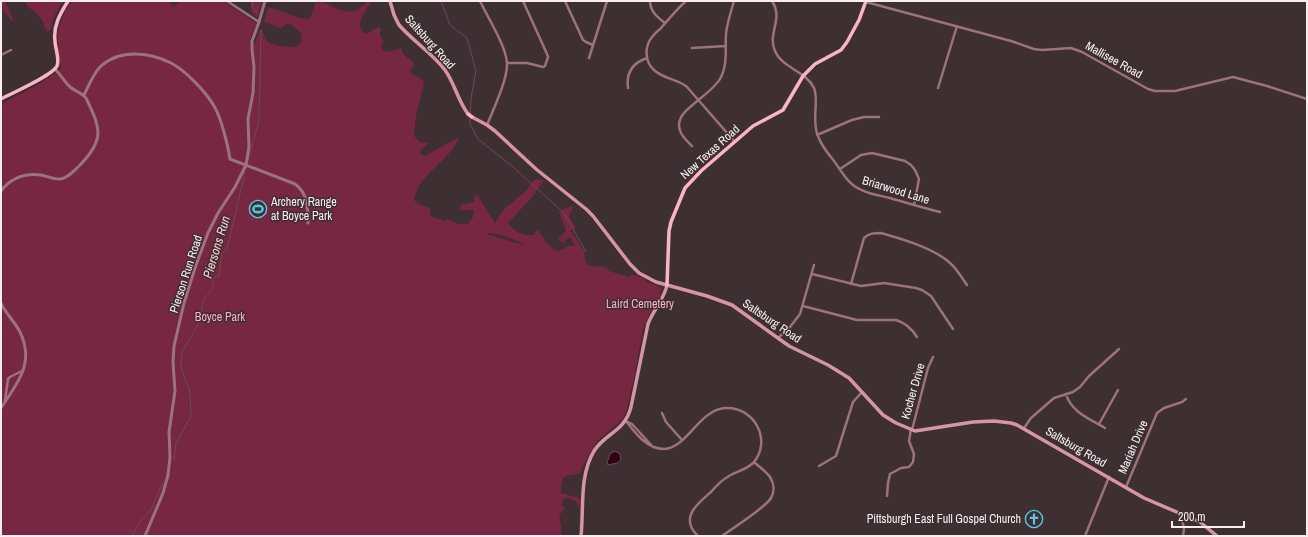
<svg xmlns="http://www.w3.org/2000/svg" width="1308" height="537" font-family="'Archivo Narrow',sans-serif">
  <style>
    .green { fill: #772742; fill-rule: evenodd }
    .water { fill: #310415; stroke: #6d4a57 }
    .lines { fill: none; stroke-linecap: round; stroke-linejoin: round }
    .stream { stroke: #6d4a57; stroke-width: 1 }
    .minor { stroke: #9c727c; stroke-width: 2.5 }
    .tertiary { stroke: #9c727c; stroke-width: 3 }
    .secondary { stroke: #d794a4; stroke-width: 3.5 }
    .primary { stroke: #fab4c5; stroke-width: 3.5 }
    .labels { text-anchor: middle; stroke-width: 3; stroke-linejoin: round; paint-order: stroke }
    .street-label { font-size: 12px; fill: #f9eff1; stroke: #3d2f32 }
    .poi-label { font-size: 12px; fill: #f9eff1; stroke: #3d2f32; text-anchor: start }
    .park-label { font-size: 12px; fill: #fdb1c4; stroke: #3d2f32 }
    .water-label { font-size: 13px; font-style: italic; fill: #ffcbd6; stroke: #3d2f32 }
  </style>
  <rect width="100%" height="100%" fill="#3d2f32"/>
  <path class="green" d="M1 1H5L13 19 12 21 1 8Z
    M24 1H63L54 17 51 28 48 32C43 27 45 25 42 20 37 12 29 10 24 1Z
    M72 1H168L174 7 180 1H223L256 23V25L250 39 251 44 255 43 259 31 263 29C263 32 264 36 265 39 272 47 287 47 296 47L302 42 301 33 291 24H287L280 28 264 22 268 7C282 10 296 19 310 19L316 1C330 1 343 18 358 9 361 7 365 4 368 1H372C366 10 352 26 366 34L379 27 381 29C379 35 380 37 384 41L381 45 382 49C389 55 393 50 401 48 404 59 410 57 415 65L412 67 411 71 412 74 423 80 424 84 416 115 414 136 420 142 429 143 421 150 420 153 425 156 459 137C450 162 419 172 414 200 419 205 423 207 430 208L431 214 430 216 444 221 447 219 459 224H468L473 217 474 210H460L461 205 474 202 475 196 477 195 495 223 504 209 527 190 533 181 537 179 544 180 533 196 508 223C514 232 523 236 534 235L537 230C542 233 542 236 545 240 548 246 553 248 558 251L569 246H575L571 238H568L563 243 558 239 566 230 559 212C564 208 568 208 573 205V208L569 216 573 223 576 227 571 230V231L584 251 585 260 588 265 597 267 600 266 606 268 609 271 629 277 632 274 645 279V281L662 288 658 301 649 315 643 329 635 373 627 409 623 419 597 441 581 469 582 470 581 473C564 478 562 471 561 493L579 498 580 503 578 507 576 501 567 498 563 499 561 504 565 509C556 517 560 516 561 526 561 530 561 532 562 536H1V104L36 86 61 69C56 38 54 28 72 1ZM488 233C501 234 515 239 527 246L487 234Z
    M250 1H262L257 18 252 13Z"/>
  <path class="water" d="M615 451 620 454 621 460 617 463 608 465 607 463 610 454Z"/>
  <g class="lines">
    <path class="stream" d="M253 1 252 7 259 15
      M441 1 450 25 467 38 476 71 471 98 470 114
      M470 118V124L478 139 513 167 564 213 586 252
      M248 160 259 121 261 30
      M174 460 176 444 191 416 190 392 181 367 182 352 198 325 204 298 208 295 214 286 212 280 215 277 219 276 222 253 227 249 245 172
      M132 536 141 520 151 510 163 482"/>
    <path class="minor" d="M227 1 259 22
      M480 1C488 18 506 46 507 63 508 79 493 110 487 125
      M565 1 583 40 586 42 593 45
      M650 1C650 11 657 17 665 23
      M686 1C677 9 669 19 661 28 658 31 655 33 652 37 644 47 645 62 654 70 663 79 678 79 687 87L735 142
      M772 1C784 19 767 33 775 51 782 68 806 71 814 88 819 100 812 118 817 133 820 144 827 152 834 161 840 169 845 179 853 185 863 193 878 195 890 198 907 203 923 208 940 212
      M866 2 1011 41 1034 49 1042 50 1071 48 1082 52 1148 89 1155 91H1175L1233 77 1267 86 1307 99
      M692 48 726 46
      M1 55 11 50
      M589 58 607 1
      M507 63H527L543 67 545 66 548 57 547 54 523 1
      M628 88C626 73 632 63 647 58
      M938 88 957 26
      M817 135 852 120 864 117H879
      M692 146C685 139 676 131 680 120 683 108 712 93 720 79 728 65 725 49 726 34 727 23 731 12 734 1
      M840 169 861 155 872 153 905 161 911 165 915 170 919 179 914 205
      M812 274 861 286 884 283 916 288 922 290 931 296 953 329
      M851 284 864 238C869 233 874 233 881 233 902 239 934 248 950 263 957 269 962 278 967 285
      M803 306 857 320H896C906 323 912 329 917 337
      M778 338 790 327 800 314 814 265
      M1066 394C1071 412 1090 419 1105 428
      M5 401 8 379 10 377 22 371
      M662 413 666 422 682 440
      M626 421C635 433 647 449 664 449 687 448 699 410 725 408 754 406 773 441 753 463 746 470 737 471 729 476 722 480 716 486 711 492 697 504 679 518 698 536
      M626 421 632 424 653 447
      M1099 424 1118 390
      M1024 428 1031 418 1054 398 1073 392 1080 387 1089 376 1119 349
      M912 430 928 368 933 357
      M819 466 836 456 853 402 862 392
      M1126 487 1157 413 1164 408 1182 402 1186 399
      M887 496 888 483 890 474 901 468 909 467 913 462 914 454 909 441 911 429
      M1181 514 1184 529 1183 536
      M722 536C733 528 765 508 771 498 775 491 774 483 770 477 766 471 759 467 754 462
      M1085 536 1109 477"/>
    <path class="tertiary" d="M84 95C89 85 93 74 101 66 120 49 149 52 171 63 185 70 206 92 214 106 221 117 228 146 230 159L295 184C308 193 308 209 308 223
      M1 191C11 178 25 173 41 175 47 176 53 179 59 179 67 179 74 171 79 166 105 140 101 129 86 98 82 93 75 91 70 87 64 81 60 74 55 69
      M1 303C6 314 15 322 20 332 35 363 18 382 1 408
      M145 536 163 493 168 475 170 457 169 432 175 391 173 362 174 346 184 303 196 265 208 233 218 213 235 187 246 165 249 147 248 119 253 93 254 67 252 50V41L259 22 265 1"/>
    <path class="secondary" d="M390 1 394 15 399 25C413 41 432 53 445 70 455 84 458 101 468 114
      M472 117 487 125 495 131 536 169 586 209 593 216 630 264 639 273 656 282 707 296 732 305 789 346 828 365 849 378 883 415 896 423 915 431 973 422 994 421 1011 423 1017 425 1144 498 1200 522 1217 536
      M581 536C584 508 579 476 594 451 606 432 624 433 631 407L648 324C653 310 664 300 667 285"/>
    <path class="primary" d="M1 99C12 93 52 76 57 66 60 59 55 48 55 41 53 26 60 14 68 1
      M468 114 472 117
      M667 285 669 231 671 222 685 188 701 171 753 126 783 110 803 76 815 64 841 50 847 42 859 20 866 1"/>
  </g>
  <defs>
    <symbol id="stadium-ring" viewBox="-11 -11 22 22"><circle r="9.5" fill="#3d2f32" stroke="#56c9e1" stroke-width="1.5"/><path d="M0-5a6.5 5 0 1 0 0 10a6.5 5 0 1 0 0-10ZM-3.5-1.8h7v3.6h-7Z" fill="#56c9e1"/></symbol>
    <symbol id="church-ring" viewBox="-11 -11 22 22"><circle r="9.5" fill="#3d2f32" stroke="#56c9e1" stroke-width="1.5"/><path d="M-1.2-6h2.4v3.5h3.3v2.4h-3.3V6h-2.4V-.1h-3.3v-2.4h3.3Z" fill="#56c9e1"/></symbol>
  </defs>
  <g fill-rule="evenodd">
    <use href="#stadium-ring" x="248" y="199" width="20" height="20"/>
    <use href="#church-ring" x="1024" y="509" width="20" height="20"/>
  </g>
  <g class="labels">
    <g class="street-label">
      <text transform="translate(430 42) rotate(48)" y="4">Saltsburg Road</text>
      <text transform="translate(1114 60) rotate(29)" y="4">Mallisee Road</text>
      <text transform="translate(710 152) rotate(-42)" y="4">New Texas Road</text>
      <text transform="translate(896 190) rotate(17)" y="4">Briarwood Lane</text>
      <text transform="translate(186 274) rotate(-72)" y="4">Pierson Run Road</text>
      <text transform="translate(772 321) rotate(34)" y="4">Saltsburg Road</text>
      <text transform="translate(913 391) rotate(-74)" y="4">Kocher Drive</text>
      <text transform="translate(1076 447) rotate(30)" y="4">Saltsburg Road</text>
      <text transform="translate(1133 447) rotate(-67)" y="4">Mariah Drive</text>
    </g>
    <g class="poi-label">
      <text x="271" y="206">Archery Range<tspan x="271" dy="14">at Boyce Park</tspan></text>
      <text x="1021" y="523" text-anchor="end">Pittsburgh East Full Gospel Church</text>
    </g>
    <g class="park-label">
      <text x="640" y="308">Laird Cemetery</text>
      <text x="220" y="321">Boyce Park</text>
    </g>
    <g class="water-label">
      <text transform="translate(216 247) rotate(-73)" y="5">Piersons Run</text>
    </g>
  </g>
  <rect width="1308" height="537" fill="none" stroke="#f9eff1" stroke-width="4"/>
  <path d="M1172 521v6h72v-6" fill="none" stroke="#f9eff1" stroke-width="2"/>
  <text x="1178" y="521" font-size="12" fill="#f9eff1" stroke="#3d2f32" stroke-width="3" paint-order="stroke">200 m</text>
</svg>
